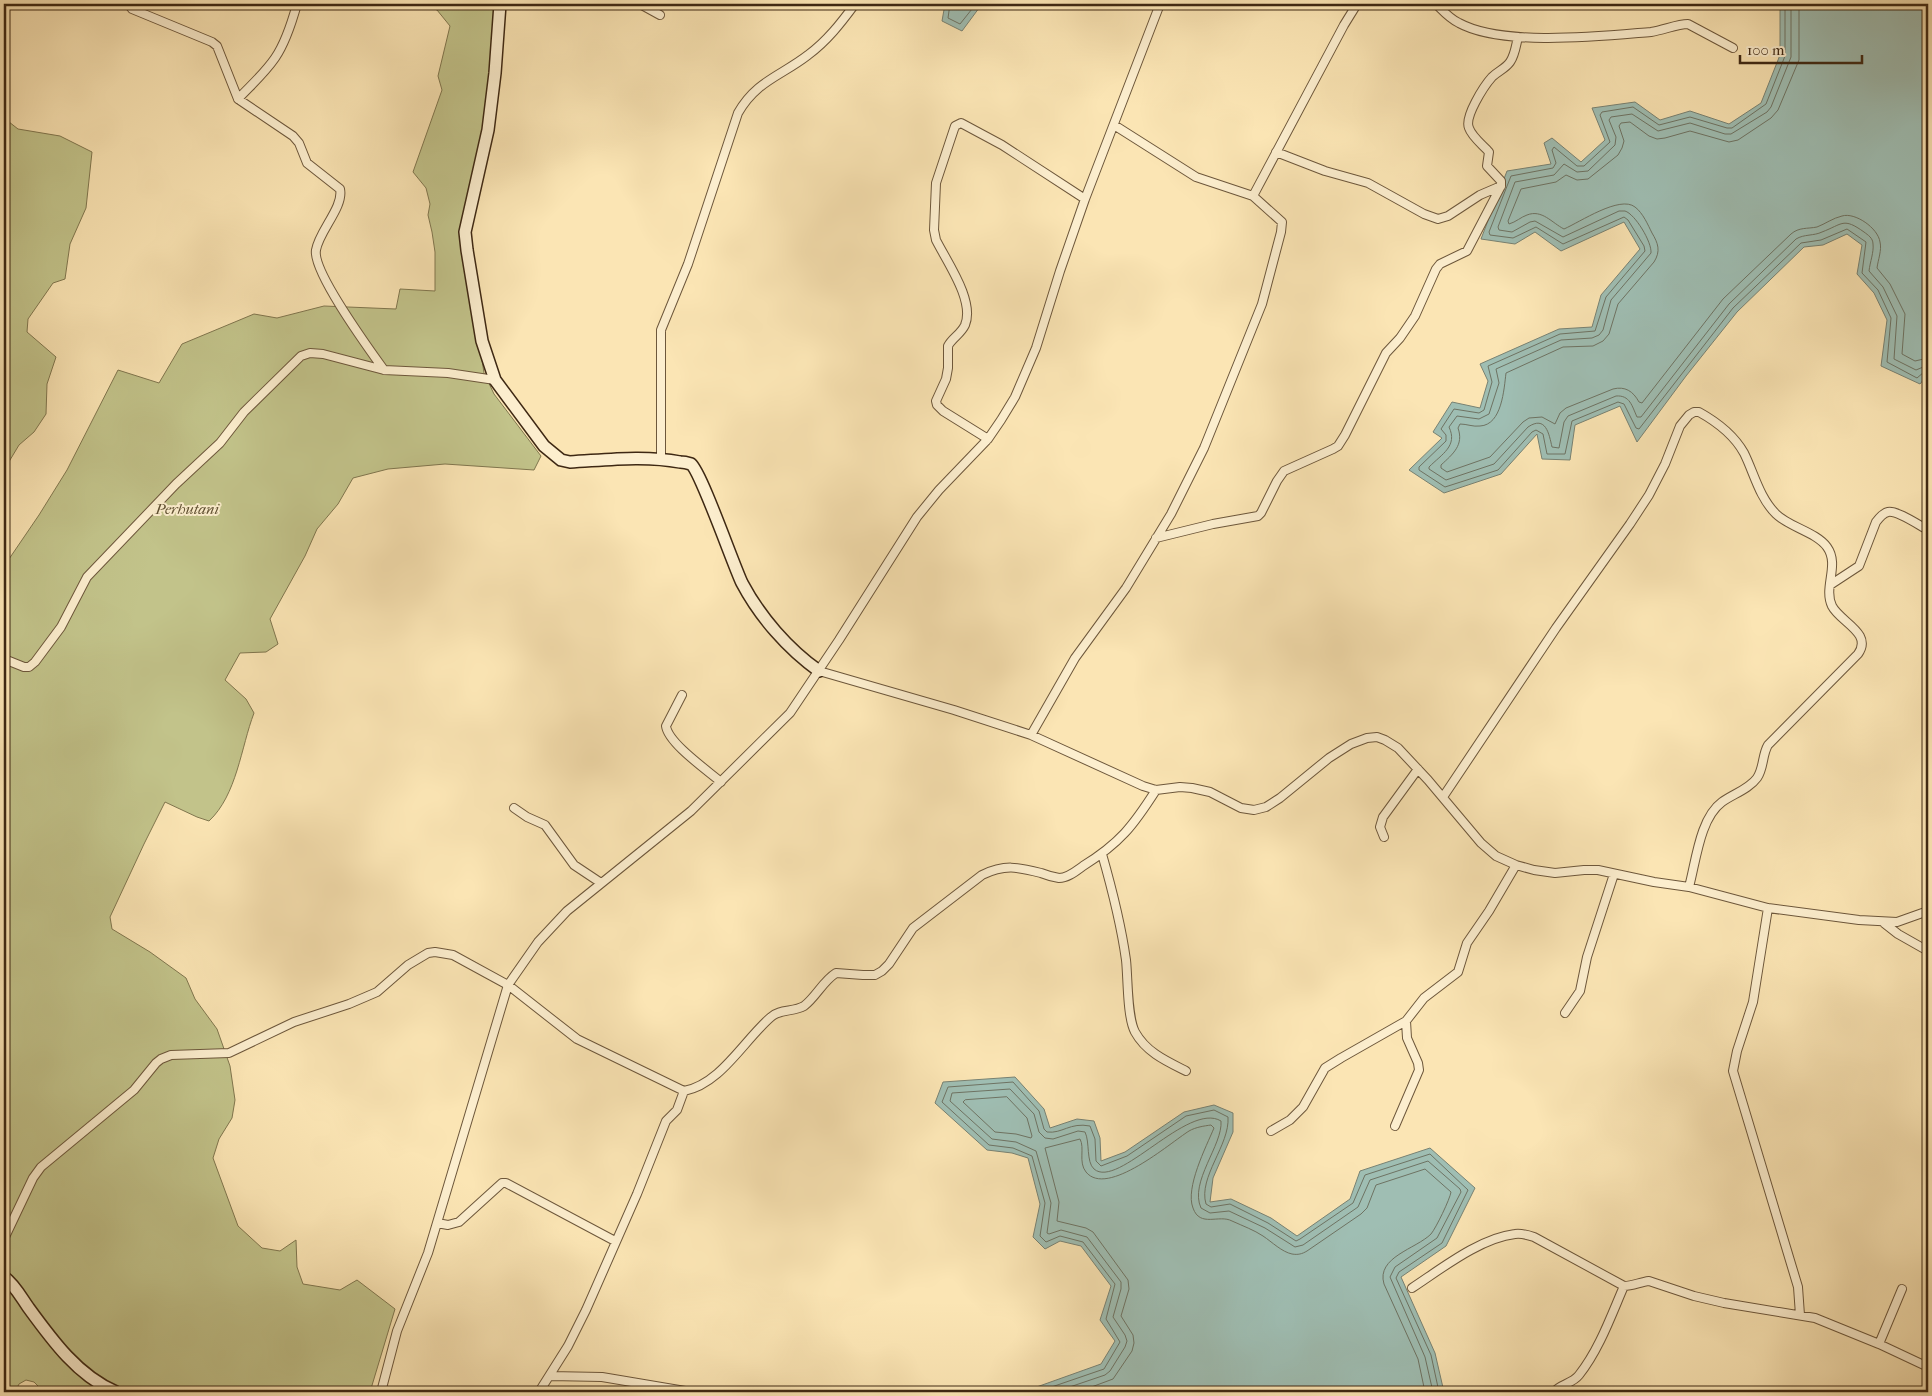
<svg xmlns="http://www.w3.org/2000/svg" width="1932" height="1396" font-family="'IM FELL French Canon',serif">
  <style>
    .green { fill: #c2c38a; stroke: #80764e }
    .water { fill: #9fbeb3; stroke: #788273 }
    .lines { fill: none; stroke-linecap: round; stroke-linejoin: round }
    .shore { stroke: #6e7363; stroke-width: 1 }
    .street-casing { stroke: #6d573b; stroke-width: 10 }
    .secondary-casing { stroke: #3e2813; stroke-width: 14 }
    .street { stroke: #fceece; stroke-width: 8 }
    .secondary { stroke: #fceece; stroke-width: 11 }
    .labels { text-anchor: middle; stroke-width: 4; stroke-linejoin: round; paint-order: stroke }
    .park-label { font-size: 15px; font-style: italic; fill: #5f4f31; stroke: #fceece }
  </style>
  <rect width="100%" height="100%" fill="#fbe5b4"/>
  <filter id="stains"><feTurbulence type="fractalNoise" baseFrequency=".004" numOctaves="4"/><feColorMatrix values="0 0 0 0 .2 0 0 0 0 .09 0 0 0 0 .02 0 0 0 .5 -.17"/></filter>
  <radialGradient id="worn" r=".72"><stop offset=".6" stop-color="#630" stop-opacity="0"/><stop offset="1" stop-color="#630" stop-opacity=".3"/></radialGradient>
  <path class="green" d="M423 4H496L484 130 462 231 484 373 494 394 541 456 534 470 445 464 388 469 353 478 338 504 317 529 305 556 270 619 278 644 266 652 240 653 225 680 246 699 254 713C241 747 237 795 209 821L197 817 165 802 144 844 110 917 112 929 150 952 186 978 195 999 217 1029 230 1066 235 1100 232 1118 219 1139 213 1158 238 1226 262 1248 280 1251 296 1240 297 1267 303 1284 340 1290 357 1280 395 1309 370 1392H39V1387L34 1382 26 1380 19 1384 15 1392H4V561L9 559 39 515 67 470 118 370 159 383 182 344 254 314 277 318 324 306 396 309 400 289 435 291V252L432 232 428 215 430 204 426 188 413 172 442 90 438 76 450 26 437 10Z
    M4 118 18 129 60 136 92 152 86 208 70 244 65 279 53 283 28 319 27 332 56 357 47 384 46 414 34 432 19 445 4 470Z"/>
  <path class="water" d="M945 4H982L962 31 942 21Z
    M1778 4H1928V374L1920 384 1881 366 1887 320 1874 293 1857 274 1862 245 1847 234 1823 245 1804 247 1737 312 1686 376 1637 442 1620 406 1575 425 1570 460 1542 459 1537 434 1501 474 1444 493 1409 470 1442 438 1433 432 1452 402 1480 408 1488 381 1480 364 1559 329 1592 327 1601 295 1640 249 1624 222 1561 251 1535 232 1515 244 1481 239 1507 171 1551 164 1544 143 1552 138 1581 162 1605 140 1592 108 1635 102 1660 120 1690 111 1729 124 1761 103 1780 55V6Z
    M1015 1077 1044 1109 1050 1128 1077 1119 1094 1121 1100 1138 1101 1161 1125 1152 1184 1112 1214 1105 1233 1113V1132L1213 1178 1210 1202 1231 1199 1271 1218 1297 1236 1350 1199 1360 1171 1430 1148 1475 1188 1446 1246 1401 1277 1435 1353 1444 1392H1033L1031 1389 1101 1364 1115 1341 1100 1320 1111 1286 1081 1246 1060 1241 1045 1249 1033 1237 1040 1204 1028 1158 1012 1153 987 1150 935 1103 943 1082Z"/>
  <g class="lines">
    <path class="shore" d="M950 4 948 18 960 24 976 4
      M1785 4V56L1766 104 1732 128H1727L1690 117 1659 125 1633 107 1602 112 1600 115 1610 142 1584 166H1577L1554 147 1552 150 1556 163 1553 168 1511 176 1489 232 1490 235 1513 238 1536 227 1563 244 1624 217 1628 220 1644 246 1645 251 1606 297 1595 331 1560 334 1488 366 1492 382 1484 410 1479 413 1454 409 1441 429 1446 435V441L1419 467V470L1445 487 1498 470 1532 432 1536 430 1543 434 1547 454H1565L1572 421 1618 402 1624 404 1636 428 1639 429 1733 308 1801 243 1821 240 1847 229 1866 242 1862 273 1878 290 1891 318 1887 362 1917 378 1924 372H1928
      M1791 4V57L1771 107 1767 112 1731 134H1725L1690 123 1658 131 1632 114 1611 117 1609 120 1616 137 1615 145 1588 171 1577 172 1564 164 1554 175 1515 182 1498 227 1499 230 1512 232 1530 222 1535 221 1563 237 1619 211H1625C1635 214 1652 242 1651 253L1611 300 1603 330 1599 335 1592 338 1561 340 1496 369 1499 383 1489 414 1479 419 1457 416 1449 427C1458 446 1442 454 1429 467V469L1446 480 1494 464 1528 427C1546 415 1549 434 1552 447L1559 448 1564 422 1568 416 1616 396C1630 395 1632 406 1637 417H1641L1729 304 1796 239C1804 234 1814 236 1822 232 1843 224 1843 217 1864 232 1868 235 1873 238 1873 244 1874 252 1870 262 1869 271L1883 287 1897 316 1894 359 1916 370 1928 365
      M1799 4V60L1778 110 1771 118 1738 140 1729 142 1690 131 1665 138 1657 139 1649 136 1630 122 1621 123 1619 126 1624 141 1622 148 1618 155 1588 179 1577 180 1566 175 1556 182 1521 189 1508 221 1509 224C1516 222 1521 217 1527 215 1542 209 1552 223 1564 229 1580 222 1620 195 1635 207 1643 213 1648 225 1652 233 1658 243 1661 251 1654 262L1618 304 1609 334 1603 341 1593 346 1563 347 1506 373C1504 389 1502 425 1480 426 1473 427 1467 424 1460 424L1458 428C1464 445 1453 454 1441 465V468L1447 472 1490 457 1523 422 1529 418 1542 417 1555 424 1560 413 1566 408 1613 389C1625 386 1633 391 1639 402L1642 403 1723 299 1791 234C1799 227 1807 229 1817 227 1825 224 1833 218 1842 216 1855 212 1878 228 1880 242 1882 250 1878 260 1877 268L1890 284 1905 314 1902 354 1915 361 1928 358
      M1007 1097 1027 1118 1032 1136 1031 1138 1016 1134 995 1132 963 1102 965 1100Z
      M1037 1392 1104 1369 1120 1342 1106 1319 1115 1284 1083 1242 1060 1236 1046 1242 1040 1236 1045 1203 1032 1156 1013 1148 989 1145 942 1102 948 1087 1013 1082 1039 1111 1044 1129 1047 1132C1062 1134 1070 1122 1090 1126L1095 1139 1096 1161 1101 1166 1127 1156 1186 1116 1214 1110 1228 1117C1230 1145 1198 1177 1206 1204L1211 1207 1230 1204 1268 1223 1296 1241 1300 1239 1353 1203 1365 1175 1430 1154 1468 1190 1442 1243 1399 1272 1396 1278 1431 1355 1439 1392
      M1055 1392 1105 1375 1110 1371 1125 1347 1127 1341 1125 1335 1113 1317 1121 1289V1282L1087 1237 1061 1230 1049 1234 1047 1233 1051 1203 1036 1151 1016 1142 992 1139 950 1101 952 1093 1010 1089 1034 1114 1039 1132 1045 1138 1053 1139 1078 1131 1085 1132C1090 1142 1086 1162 1094 1169 1118 1190 1188 1101 1221 1121 1223 1145 1189 1182 1201 1208L1210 1213 1229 1211 1265 1228 1295 1247 1303 1245 1358 1207 1370 1180 1428 1161 1460 1189 1461 1192 1437 1238 1395 1267 1390 1277 1425 1357 1433 1392
      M1078 1392 1113 1379 1132 1351 1134 1343 1133 1335 1121 1316 1129 1289 1128 1280 1093 1232 1086 1228 1057 1221 1059 1202 1045 1148 1080 1139C1085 1148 1078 1162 1086 1172 1107 1198 1170 1143 1189 1131 1196 1127 1204 1126 1211 1125L1214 1128C1206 1147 1185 1188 1193 1208 1200 1228 1219 1214 1232 1221 1243 1226 1254 1230 1263 1236 1272 1242 1282 1252 1292 1254 1298 1255 1302 1254 1307 1251L1361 1214 1367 1208 1376 1185 1425 1169 1451 1192C1450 1199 1436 1228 1431 1234 1416 1249 1376 1257 1384 1284L1418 1359 1425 1392"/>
    <defs>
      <path id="street" d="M128 4 132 9 212 42 217 46 238 99 293 136 299 143 307 163 340 189C344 207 319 231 316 250 312 271 369 349 384 370
        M640 4 660 15
        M1436 4C1443 11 1450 19 1459 23 1503 47 1602 36 1651 32 1664 30 1677 24 1688 24L1733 48
        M238 99C250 86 264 74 275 58 286 42 292 22 297 4
        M1276 152 1325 171 1368 183 1424 214 1438 219 1448 216 1480 195 1501 186
        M1253 196 1344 25 1357 4
        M988 439 943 411 937 405 936 401 946 379 948 368V346C952 338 961 334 965 325 975 301 947 262 936 240L934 230 936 183 955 126 961 123 1002 145 1085 199
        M661 458V330L688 264 738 113C756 81 781 76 808 55 827 41 841 23 855 4
        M1156 538 1213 524 1258 516 1261 513 1277 481 1284 471 1333 449 1338 446 1345 435 1386 353 1400 338 1415 316 1436 269 1440 264 1467 251 1501 186V181L1487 166 1489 152C1483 145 1472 137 1469 128 1464 117 1484 86 1492 77 1498 71 1505 69 1510 62 1515 55 1516 45 1518 37
        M1830 585 1859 566 1876 522C1879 518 1883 513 1888 512 1897 510 1920 526 1928 530
        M4 659 24 667H29L35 662 61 627 87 577 176 484 220 443 244 412 301 356 310 353 323 354 384 370 448 373 495 380
        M819 671 954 710 1031 735 1143 786 1156 790 1180 787 1192 788 1210 792 1241 808 1254 810 1266 807 1280 798 1329 758 1351 744 1367 738 1377 737 1385 740 1398 748 1428 780 1481 843 1496 856 1516 865 1534 870 1555 873 1584 870H1598L1654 882 1689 887 1768 908 1859 920 1897 922 1928 911
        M682 695 666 726C668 743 707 770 721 782
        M1031 735 1075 658 1126 588 1171 514 1204 448 1262 304 1281 232 1282 222 1253 196 1196 177 1114 125
        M1443 797 1556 628 1630 524 1649 495 1665 464 1680 426 1689 415 1694 412H1699C1717 422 1734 435 1744 453 1754 473 1759 497 1776 514 1789 527 1816 532 1827 547 1840 565 1823 587 1832 606 1840 622 1873 633 1858 654L1768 745C1762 755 1764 768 1757 778 1749 789 1733 794 1722 802 1700 818 1696 861 1689 887
        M514 808 527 817 545 825 574 865 601 883
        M1384 837 1380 827 1383 817 1418 769
        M1102 854C1112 889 1121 924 1126 960 1128 978 1127 1017 1135 1032 1146 1052 1166 1061 1186 1071
        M1768 908 1753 1002 1737 1051 1733 1071 1798 1287 1800 1315
        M1884 923 1898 934 1928 951
        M1928 981 1927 989 1928 998
        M1565 1013 1580 991 1587 957 1614 874
        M1395 1126 1419 1070 1418 1063 1407 1038 1406 1021
        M1271 1131 1290 1120 1303 1107 1325 1068 1341 1058 1406 1021 1424 998 1458 972 1467 943 1489 911 1516 865
        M437 1223 448 1225 459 1222 502 1183H506L615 1241
        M4 1239 33 1178 41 1167 134 1090 156 1063 161 1059 171 1055 229 1053 294 1022 349 1004 377 992 408 965 428 953 435 952 453 955 508 985 577 1039 684 1091C721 1084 744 1040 771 1017 779 1009 794 1012 804 1006 816 997 823 981 836 973L863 975H875L882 971 889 964 913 928 982 875C1005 864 1017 867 1041 873 1046 875 1053 877 1059 878 1068 878 1076 871 1083 866 1120 843 1133 826 1156 790
        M1412 1288C1441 1269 1480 1238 1515 1234 1522 1233 1528 1235 1534 1237L1624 1286C1633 1286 1640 1282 1649 1281L1694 1296 1724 1303 1815 1318 1879 1344 1928 1367
        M1879 1344 1902 1289
        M550 1376 602 1377 691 1392
        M381 1392 397 1331 428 1253 508 985 538 942 567 911 691 811 790 713 839 640 917 517 939 490 988 439 1001 420 1015 397 1036 348 1060 271 1085 199 1160 4
        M539 1392 568 1346 586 1310 637 1194 666 1121 677 1110 684 1091
        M1554 1392C1560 1384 1572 1384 1579 1375 1599 1350 1611 1316 1624 1286"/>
      <path id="secondary" d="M500 4 495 73 488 130 465 232 467 250 482 341 495 380 544 446 561 460 570 462C606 460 644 455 680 462 683 462 688 463 691 464 701 472 733 564 742 583 760 617 788 649 819 671
        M4 1277C14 1284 21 1297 28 1307 52 1340 78 1376 116 1392"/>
    </defs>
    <use href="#street" class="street-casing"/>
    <use href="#secondary" class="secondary-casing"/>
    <use href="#street" class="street"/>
    <use href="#secondary" class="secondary"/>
  </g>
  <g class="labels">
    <g class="park-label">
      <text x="187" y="514">Perhutani</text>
    </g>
  </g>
  <rect width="1932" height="1396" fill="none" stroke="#fbe5b4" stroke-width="20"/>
  <rect x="5" y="5" width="1922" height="1386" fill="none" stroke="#3e2813" stroke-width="2.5"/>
  <rect x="10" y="10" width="1912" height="1376" fill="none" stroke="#3e2813"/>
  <path d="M1740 55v8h122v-8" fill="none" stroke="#3e2813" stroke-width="2.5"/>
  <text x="1747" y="55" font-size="15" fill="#3e2813" stroke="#fceece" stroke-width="4" paint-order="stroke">100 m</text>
  <rect width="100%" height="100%" filter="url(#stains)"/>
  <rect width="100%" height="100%" fill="url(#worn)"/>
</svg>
